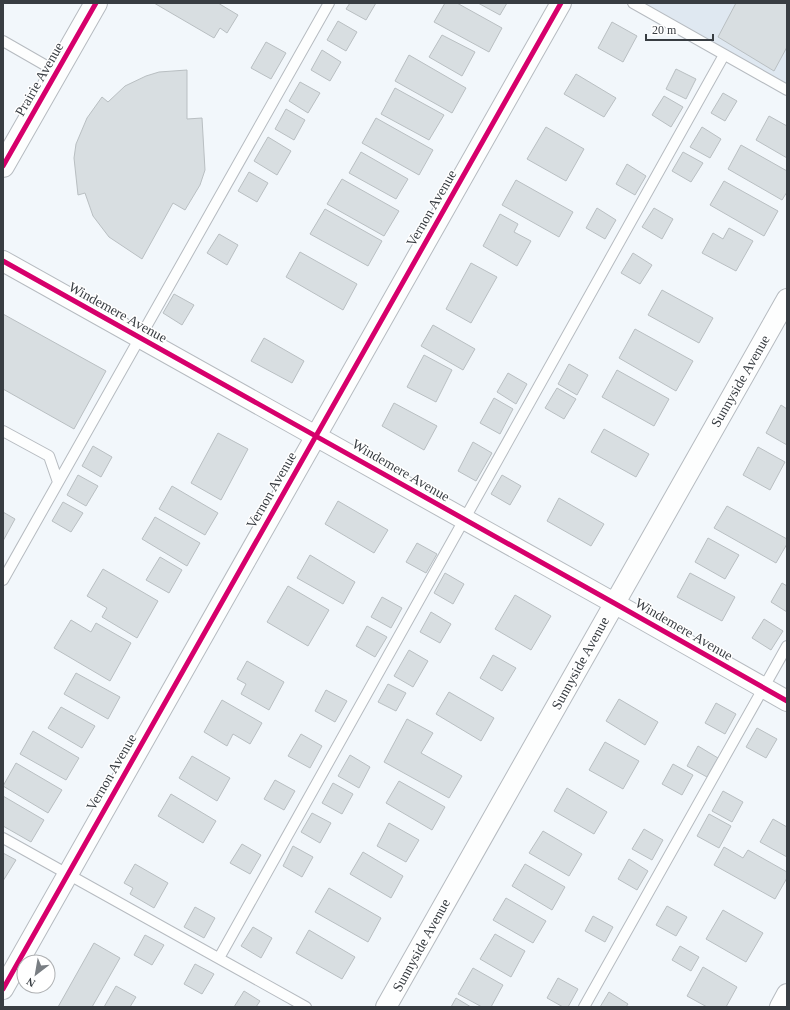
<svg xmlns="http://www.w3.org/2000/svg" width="790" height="1010" font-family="'Times New Roman',serif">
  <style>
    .built { fill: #dfe8f1 }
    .building { fill: #d8dee1; stroke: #b9bfc2 }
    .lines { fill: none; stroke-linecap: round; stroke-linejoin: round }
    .service-casing { stroke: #b6bbc0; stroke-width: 12 }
    .minor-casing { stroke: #b6bbc0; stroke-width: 22 }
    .tertiary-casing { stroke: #b6bbc0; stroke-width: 24 }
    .service { stroke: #fdfefe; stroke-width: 10 }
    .minor { stroke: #fdfefe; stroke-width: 20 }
    .tertiary { stroke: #fdfefe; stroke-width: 22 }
    .cycleway-casing { stroke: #fff; stroke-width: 8 }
    .cycleway { stroke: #d6006c; stroke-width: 5 }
    .labels { text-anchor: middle; stroke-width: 3; stroke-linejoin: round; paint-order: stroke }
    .street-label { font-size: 14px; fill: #383d42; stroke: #fff }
  </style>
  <rect width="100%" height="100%" fill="#f2f7fb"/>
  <path class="built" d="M633 3H787V90Z"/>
  <path class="building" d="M154 3H218L238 15 227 33 220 28 214 38Z
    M350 3H376L366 20 346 9Z
    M445 3H457L502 28 489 52 434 22Z
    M478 3H507L500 15Z
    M736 3H787V47L774 71 718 37Z
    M338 21 357 32 346 51 327 40Z
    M612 22 637 36 623 62 598 48Z
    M442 35 475 52 462 76 429 57Z
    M266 42 286 53 271 79 251 68Z
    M322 50 341 62 330 81 311 70Z
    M409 55 466 88 452 113 395 81Z
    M676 69 696 79 686 99 666 89Z
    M187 70V119L202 118 205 170 200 185 185 210 173 203 142 259 109 237 93 216 85 193 78 195 74 158 76 144 87 118 102 97 108 102 125 86 146 76 159 72Z
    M576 74 616 98 604 117 564 94Z
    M300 82 320 93 308 113 289 101Z
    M395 88 444 115 429 140 381 114Z
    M723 93 737 101 725 121 711 113Z
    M664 96 683 107 671 127 652 115Z
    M286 109 305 120 294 140 275 129Z
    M769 116 787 126V158L756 140Z
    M376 118 433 150 419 175 362 143Z
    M546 127 584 149 566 181 527 159Z
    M702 127 721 139 710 158 690 147Z
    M268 137 291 151 277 175 254 161Z
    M741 145 787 171V192L782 200 728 169Z
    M361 152 408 179 396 199 349 173Z
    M683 152 703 163 691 182 672 171Z
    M627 164 646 176 635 195 616 184Z
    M249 172 268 183 257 202 238 191Z
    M342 179 399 211 384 236 327 204Z
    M516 180 573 212 559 237 502 205Z
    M724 181 778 211 764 236 710 205Z
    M597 208 616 220 605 239 586 228Z
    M654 208 673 219 662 239 642 227Z
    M325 209 382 241 368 266 310 234Z
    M500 214 518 224 514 232 531 241 517 266 483 246Z
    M729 228 753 241 736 271 702 253 713 233 723 239Z
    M219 234 238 245 227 265 207 253Z
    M300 252 357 284 343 310 286 277Z
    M633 253 652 265 640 284 621 273Z
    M471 263 497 277 471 323 446 309Z
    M662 290 713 318 699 343 648 315Z
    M174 294 194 305 182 325 163 313Z
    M3 314 106 371 74 429 3 389Z
    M433 325 475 349 463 370 421 346Z
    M635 329 693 361 676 391 619 358Z
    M264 338 304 361 292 383 251 361Z
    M424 355 452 370 436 402 407 387Z
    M569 364 588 375 577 395 558 384Z
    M617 370 669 399 654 426 602 397Z
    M508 373 527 384 516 404 497 392Z
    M557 388 576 399 564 419 545 408Z
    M494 398 513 409 500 434 480 423Z
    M394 403 437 426 424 450 382 426Z
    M781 405 787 409V445L766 433Z
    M604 429 649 454 636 477 591 452Z
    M218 433 248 449 221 500 191 483Z
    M473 442 492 453 476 481 458 471Z
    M93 446 112 457 101 477 82 466Z
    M758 447 785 462 770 490 743 475Z
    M78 475 98 486 86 506 67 495Z
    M502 475 521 486 510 505 491 494Z
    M172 486 218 513 205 535 159 509Z
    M559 498 604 524 591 546 547 521Z
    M338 501 388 530 374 553 325 524Z
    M63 502 83 513 71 532 52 521Z
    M727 506 787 539V544L776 563 714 528Z
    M3 512 15 519 3 541Z
    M155 517 200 543 187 566 142 539Z
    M708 538 739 555 725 579 695 562Z
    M417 543 437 554 426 573 406 562Z
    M310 555 355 582 343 604 297 578Z
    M160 557 182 570 169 593 146 580Z
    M103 569 158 601 137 638 102 617 107 608 87 596Z
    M445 573 464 584 453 604 434 593Z
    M690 573 735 597 722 621 677 597Z
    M782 583 787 586V612L771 602Z
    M288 586 329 610 308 646 267 622Z
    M515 595 551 616 531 650 495 629Z
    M382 597 402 608 391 628 371 617Z
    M431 612 451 624 440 643 420 632Z
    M764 619 783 631 771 650 752 638Z
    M71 620 91 632 96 623 131 643 110 681 54 648Z
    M367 626 387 637 375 657 356 646Z
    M409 650 428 661 413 687 394 676Z
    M493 655 516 668 502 691 480 678Z
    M247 661 284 682 269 710 241 694 246 684 237 679Z
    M76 673 120 697 108 719 64 694Z
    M388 684 406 693 396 711 378 702Z
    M326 690 347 701 335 722 315 711Z
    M449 692 494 718 481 741 436 714Z
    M619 699 658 722 645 745 606 721Z
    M222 700 262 723 250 744 233 734 227 746 204 732Z
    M716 703 736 714 725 734 705 723Z
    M61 707 95 726 82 748 48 728Z
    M407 719 433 733 421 753 462 776 449 798 384 762Z
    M757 728 777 739 766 758 746 747Z
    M33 731 79 758 66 780 20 754Z
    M301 734 322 746 310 768 288 756Z
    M605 742 639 761 623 789 589 770Z
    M698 746 718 758 707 777 687 766Z
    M350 755 370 767 359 788 338 776Z
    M192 756 230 778 217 801 179 778Z
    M16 763 62 790 48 813 3 786Z
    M673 764 693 775 682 795 662 784Z
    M275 780 295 791 284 810 264 799Z
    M399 781 445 807 432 830 386 803Z
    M333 783 353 794 342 814 322 803Z
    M567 788 607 812 594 834 554 811Z
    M723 791 743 802 732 822 712 811Z
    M171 794 216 821 203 843 158 816Z
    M3 796 44 820 31 842 3 826Z
    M312 813 331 823 320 843 301 832Z
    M709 814 731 826 719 848 697 836Z
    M773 819 787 827V857L760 842Z
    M389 823 419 840 406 862 377 846Z
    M644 829 663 840 652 860 632 849Z
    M543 831 582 854 569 876 529 853Z
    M242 844 261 855 250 874 230 863Z
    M293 846 313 857 302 877 283 866Z
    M724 847 743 858 748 850 787 872V878L775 899 714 865Z
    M363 852 403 876 391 898 350 874Z
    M3 853 16 860 3 881Z
    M629 859 648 871 637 890 618 879Z
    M135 864 168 883 154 908 130 894 133 888 124 883Z
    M525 864 565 887 552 910 512 886Z
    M329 888 381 918 368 942 315 912Z
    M506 898 546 921 533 943 493 920Z
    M667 906 687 917 676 936 656 925Z
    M195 907 215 918 204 938 184 927Z
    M723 910 763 933 746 962 706 939Z
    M593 916 613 927 605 942 585 931Z
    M253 927 272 938 261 958 241 946Z
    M309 930 355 957 342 979 296 953Z
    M495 934 525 951 511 977 480 959Z
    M145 935 164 945 152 965 134 955Z
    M94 943 120 958 92 1007H58Z
    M680 946 699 957 691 971 672 960Z
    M195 964 214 974 202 994 184 984Z
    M703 967 737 987 726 1007H707L687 996Z
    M473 968 503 985 491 1007H482L458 994Z
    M558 978 578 989 568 1007H563L547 998Z
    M116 986 136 997 130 1007H104Z
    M244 991 260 1001 256 1007H234Z
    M609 992 628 1004 626 1007H600Z
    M456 998 471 1007H451Z"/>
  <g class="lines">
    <defs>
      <path id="service" d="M633 3 787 90
        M3 41 57 72
        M3 431 49 456 58 482
        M3 580 329 3
        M3 838 306 1007
        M219 958 724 55
        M584 1007 787 646"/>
      <path id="minor" d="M3 261 614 603 787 701
        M3 989 561 3
        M386 1007 787 299
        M780 1007 787 994"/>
      <path id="tertiary" d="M3 166 96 3"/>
    </defs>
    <use href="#service" class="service-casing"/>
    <use href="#minor" class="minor-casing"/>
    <use href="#tertiary" class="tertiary-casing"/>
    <use href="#service" class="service"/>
    <use href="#minor" class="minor"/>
    <use href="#tertiary" class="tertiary"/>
    <defs>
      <path id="cycleway" d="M3 166 96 3
        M3 261 614 603 787 701
        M3 989 561 3"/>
    </defs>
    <use href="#cycleway" class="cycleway-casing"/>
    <use href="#cycleway" class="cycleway"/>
  </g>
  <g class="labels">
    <g class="street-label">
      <text transform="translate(39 79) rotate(-60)" y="5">Prairie Avenue</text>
      <text transform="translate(431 208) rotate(-60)" y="5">Vernon Avenue</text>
      <text transform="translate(118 312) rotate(29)" y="5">Windemere Avenue</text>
      <text transform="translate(740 381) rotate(-60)" y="5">Sunnyside Avenue</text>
      <text transform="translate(401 470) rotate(30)" y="5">Windemere Avenue</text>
      <text transform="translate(271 490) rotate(-60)" y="5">Vernon Avenue</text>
      <text transform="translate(684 629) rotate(30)" y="5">Windemere Avenue</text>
      <text transform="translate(580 663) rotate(-61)" y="5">Sunnyside Avenue</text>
      <text transform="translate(111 772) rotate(-60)" y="5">Vernon Avenue</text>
      <text transform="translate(421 945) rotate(-61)" y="5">Sunnyside Avenue</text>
    </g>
  </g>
  <rect width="790" height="1010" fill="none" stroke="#383d42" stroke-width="8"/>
  <g transform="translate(36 974) rotate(211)"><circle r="19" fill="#ffffff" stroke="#afb1b3"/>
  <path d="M0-3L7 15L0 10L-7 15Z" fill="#797e83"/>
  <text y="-6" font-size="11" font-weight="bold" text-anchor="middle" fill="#383d42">N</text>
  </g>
  <path d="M646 34v6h67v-6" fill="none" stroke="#383d42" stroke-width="2"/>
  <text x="652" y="34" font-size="12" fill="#383d42" stroke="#ffffff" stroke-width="3" paint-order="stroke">20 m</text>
</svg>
